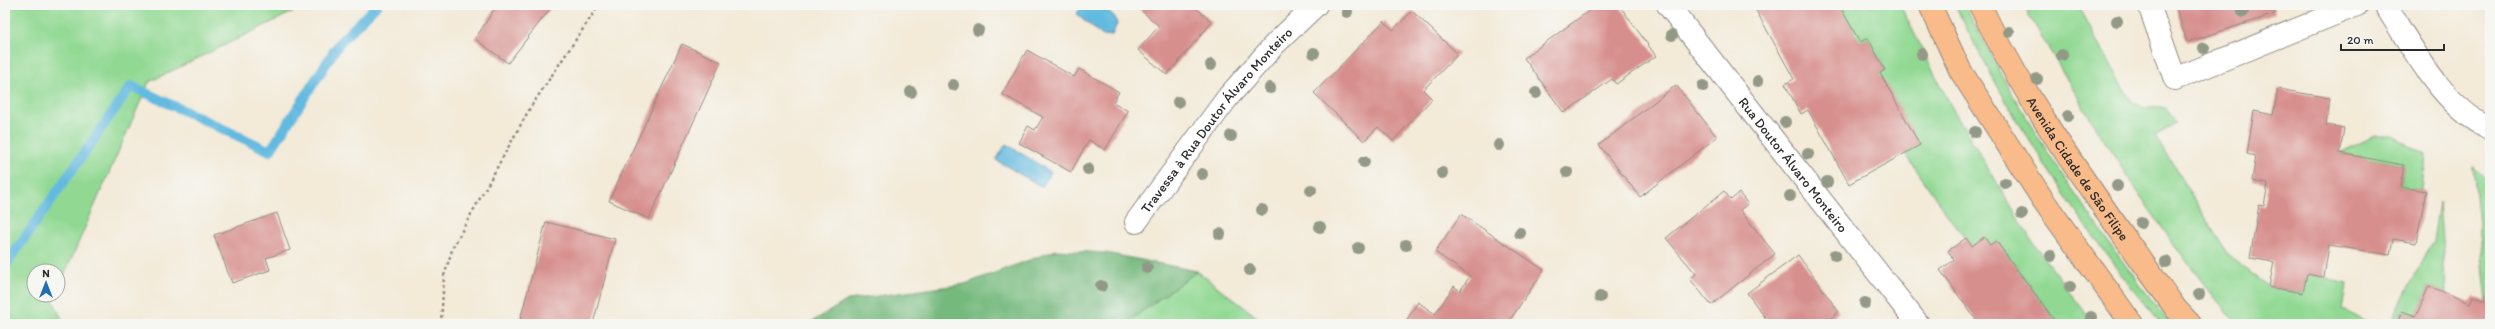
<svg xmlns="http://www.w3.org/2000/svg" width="2495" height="329" font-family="Itim,sans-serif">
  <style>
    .green { fill: #91d993; stroke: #5e825f }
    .forest { fill: #74b97d; stroke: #507254 }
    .water { fill: #63bae0; stroke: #477286 }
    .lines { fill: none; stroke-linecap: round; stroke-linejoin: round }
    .stream { stroke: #63bae0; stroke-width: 10 }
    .building { fill: #d78f8d }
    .minor-casing { stroke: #8f8a82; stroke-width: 24 }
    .major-casing { stroke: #8f8a82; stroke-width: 24 }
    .path { stroke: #8f8a82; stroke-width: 2.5; stroke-dasharray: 3 3; stroke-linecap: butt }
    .minor { stroke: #fff; stroke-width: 22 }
    .major { stroke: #fabb8b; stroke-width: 22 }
    .tree { fill: #939987 }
    .labels { text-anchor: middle; stroke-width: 4; stroke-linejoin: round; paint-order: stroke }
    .street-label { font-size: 14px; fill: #2b2b2b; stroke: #f6f6f2 }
  </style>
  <rect width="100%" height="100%" fill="#f6f6f2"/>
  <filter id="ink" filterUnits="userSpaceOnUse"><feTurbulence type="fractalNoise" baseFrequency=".025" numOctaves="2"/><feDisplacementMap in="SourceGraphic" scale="8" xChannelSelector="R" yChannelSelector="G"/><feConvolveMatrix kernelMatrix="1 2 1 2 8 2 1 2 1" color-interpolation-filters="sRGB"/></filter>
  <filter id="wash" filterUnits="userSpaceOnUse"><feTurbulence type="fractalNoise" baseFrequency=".012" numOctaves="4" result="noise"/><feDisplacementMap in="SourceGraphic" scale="16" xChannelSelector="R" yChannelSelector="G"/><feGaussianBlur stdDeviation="0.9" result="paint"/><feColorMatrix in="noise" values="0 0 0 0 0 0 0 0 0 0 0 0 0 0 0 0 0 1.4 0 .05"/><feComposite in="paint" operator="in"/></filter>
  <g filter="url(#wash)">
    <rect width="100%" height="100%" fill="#f3ead8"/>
    <path class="green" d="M5 5H307L149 82 58 289V271H34V295H56L53 300 64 324H5Z
      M1839 5H1900L1950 104 2035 246 2094 324H2058L1997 241 1990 245 1984 237 1972 246 1948 216 1905 153 1880 73 1885 70 1868 38 1860 42Z
      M1955 5H1965C2020 119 2093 225 2170 324H2161C2082 228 2009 117 1955 5Z
      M2023 5H2078L2132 103 2146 108H2166L2176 124 2155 136 2228 255 2269 287 2303 293 2307 274 2347 284 2343 310 2371 324H2237C2153 227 2088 115 2023 5Z
      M2374 136H2392L2425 154 2422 190 2400 187 2404 165 2340 153Z
      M2473 166 2490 183V295L2487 302Z
      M2439 202 2446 293 2429 286 2416 316 2402 311 2397 324H2389L2433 241Z
      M1197 271 1266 324H1125Z"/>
    <path class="forest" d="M1056 250 1106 253 1197 271 1125 324H808L848 300 965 284Z"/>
    <path class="water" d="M1084 5H1101L1115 17 1117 24 1112 35 1103 36 1076 14Z
      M1006 144 1051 172 1042 187 996 160Z"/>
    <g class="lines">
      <path class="stream" d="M5 266 131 86 270 151 340 42 377 5"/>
    </g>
    <g id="blocks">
      <path class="building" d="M497 5H553L508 63 475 39Z
        M1135 5H1193L1212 22 1167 75 1138 50 1159 26Z
        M1597 5H1619L1656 56 1616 84 1612 79 1564 113 1524 58Z
        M1753 5H1839L1860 42 1868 38 1885 70 1880 73 1920 145 1849 184 1808 110 1801 114 1785 84 1794 79Z
        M2175 5H2273L2275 14 2187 42Z
        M1412 11 1458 54 1423 90 1432 99 1393 141 1378 127 1364 141 1314 93 1384 21 1393 30Z
        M682 44 721 62 649 219 609 201Z
        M1027 50 1074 77 1079 69 1119 92 1113 102 1128 111 1105 150 1089 140 1071 172 1019 143 1028 126 1035 130 1043 117 1002 94Z
        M1676 85 1717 137 1640 197 1599 145Z
        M2278 89 2330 98 2326 125 2344 128 2340 153 2404 165 2400 187 2426 191 2416 243 2393 239 2390 255 2329 245 2324 277 2307 274 2303 293 2269 287 2274 262 2250 258 2259 205 2264 206 2268 184 2252 181 2256 156 2247 154 2254 111 2273 115Z
        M1724 191 1731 200 1739 193 1748 204 1740 210 1775 254 1711 305 1690 279 1696 274 1666 238Z
        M277 213 290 250 266 258 270 270 232 283 214 235Z
        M1461 214 1544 270 1507 324H1404L1418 302 1435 314 1454 286 1460 291 1470 276 1435 252Z
        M546 222 615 239 593 324H519Z
        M1984 237 1990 245 1996 241 2057 324H1979L1940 270 1954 260 1948 251 1966 238 1972 246Z
        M1798 255 1839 312 1831 318 1835 324H1770L1747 293Z
        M2429 286 2470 303 2473 296 2487 302 2490 295V324H2397L2402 311 2416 316Z"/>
    </g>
  </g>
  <g filter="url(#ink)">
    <use href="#blocks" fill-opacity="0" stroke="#8f8a82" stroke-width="1"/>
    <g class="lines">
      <defs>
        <g id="minor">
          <path id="s1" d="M1668 5 1918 324"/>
          <path d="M2149 5 2175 79 2357 5"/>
          <path d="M2385 5C2411 45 2444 109 2490 128"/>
          <path id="s2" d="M1136 222 1228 97 1275 44 1316 5"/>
        </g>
        <g id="major">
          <path d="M1930 5 1960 70 2043 200 2132 324"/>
          <path id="s3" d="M1980 5C2031 114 2107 211 2176 309L2190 324"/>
        </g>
      </defs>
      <use href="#minor" class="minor-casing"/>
      <use href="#major" class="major-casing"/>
      <path class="path" d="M441 324 444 276 453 247 530 108 599 5"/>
      <use href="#minor" class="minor"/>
      <use href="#major" class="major"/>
    </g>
    <g class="tree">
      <circle cx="1347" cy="12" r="6"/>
      <circle cx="2243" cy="12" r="6"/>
      <circle cx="2117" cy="21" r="6"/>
      <circle cx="978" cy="30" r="6"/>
      <circle cx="2009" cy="32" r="6"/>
      <circle cx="1672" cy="35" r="6"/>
      <circle cx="2204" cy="48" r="6"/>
      <circle cx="1314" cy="53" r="6"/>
      <circle cx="1922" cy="54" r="6"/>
      <circle cx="2062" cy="55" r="6"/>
      <circle cx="1211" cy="65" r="6"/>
      <circle cx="2037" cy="79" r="6"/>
      <circle cx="1758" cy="81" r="6"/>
      <circle cx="953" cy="85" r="6"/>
      <circle cx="1703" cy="86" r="6"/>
      <circle cx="1270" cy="88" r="6"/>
      <circle cx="911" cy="92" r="6"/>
      <circle cx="1536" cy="93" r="6"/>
      <circle cx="1178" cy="102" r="6"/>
      <circle cx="2068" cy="116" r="6"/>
      <circle cx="1785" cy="122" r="6"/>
      <circle cx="1975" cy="132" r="6"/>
      <circle cx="1231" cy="136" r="6"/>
      <circle cx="1499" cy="145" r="6"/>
      <circle cx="1808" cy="154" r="6"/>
      <circle cx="1364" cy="162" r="6"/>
      <circle cx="1088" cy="169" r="6"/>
      <circle cx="1567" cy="172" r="6"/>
      <circle cx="1442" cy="173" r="6"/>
      <circle cx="1202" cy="174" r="6"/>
      <circle cx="1827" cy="182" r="6"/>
      <circle cx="2005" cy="183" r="6"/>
      <circle cx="2117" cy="186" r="6"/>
      <circle cx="1311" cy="190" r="6"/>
      <circle cx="1790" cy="196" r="6"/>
      <circle cx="1262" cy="210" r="6"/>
      <circle cx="2022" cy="214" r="6"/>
      <circle cx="2141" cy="223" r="6"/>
      <circle cx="1320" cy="227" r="6"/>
      <circle cx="1520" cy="233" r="6"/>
      <circle cx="1220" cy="234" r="6"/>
      <circle cx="1406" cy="245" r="6"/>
      <circle cx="1358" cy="248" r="6"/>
      <circle cx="1835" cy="255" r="6"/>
      <circle cx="2051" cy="256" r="6"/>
      <circle cx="2166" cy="262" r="6"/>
      <circle cx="1147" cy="268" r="6"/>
      <circle cx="1250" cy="270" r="6"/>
      <circle cx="1101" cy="286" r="6"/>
      <circle cx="2070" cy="287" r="6"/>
      <circle cx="2199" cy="294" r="6"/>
      <circle cx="1600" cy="297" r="6"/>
      <circle cx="1865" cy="303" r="6"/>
      <circle cx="2091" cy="317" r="6"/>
    </g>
  </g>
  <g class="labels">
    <g class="street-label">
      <text dy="5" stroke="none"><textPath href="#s2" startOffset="130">Travessa à Rua Doutor Álvaro Monteiro</textPath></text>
      <text dy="5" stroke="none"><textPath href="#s1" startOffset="203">Rua Doutor Álvaro Monteiro</textPath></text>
      <text dy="5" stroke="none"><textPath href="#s3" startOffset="191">Avenida Cidade de São Filipe</textPath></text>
    </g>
  </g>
  <rect width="2495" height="329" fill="none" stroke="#f6f6f2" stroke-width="20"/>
  <g transform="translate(46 283)"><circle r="19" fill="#f6f6f2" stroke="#a5a5a2"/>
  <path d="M0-3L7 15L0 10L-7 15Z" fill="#1f6fb2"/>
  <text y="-6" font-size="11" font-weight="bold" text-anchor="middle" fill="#2b2b2b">N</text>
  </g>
  <path d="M2341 44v6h103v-6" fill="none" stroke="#2b2b2b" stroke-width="2"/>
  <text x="2347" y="44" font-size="12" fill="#2b2b2b" stroke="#f6f6f2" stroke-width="3" paint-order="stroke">20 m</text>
</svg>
